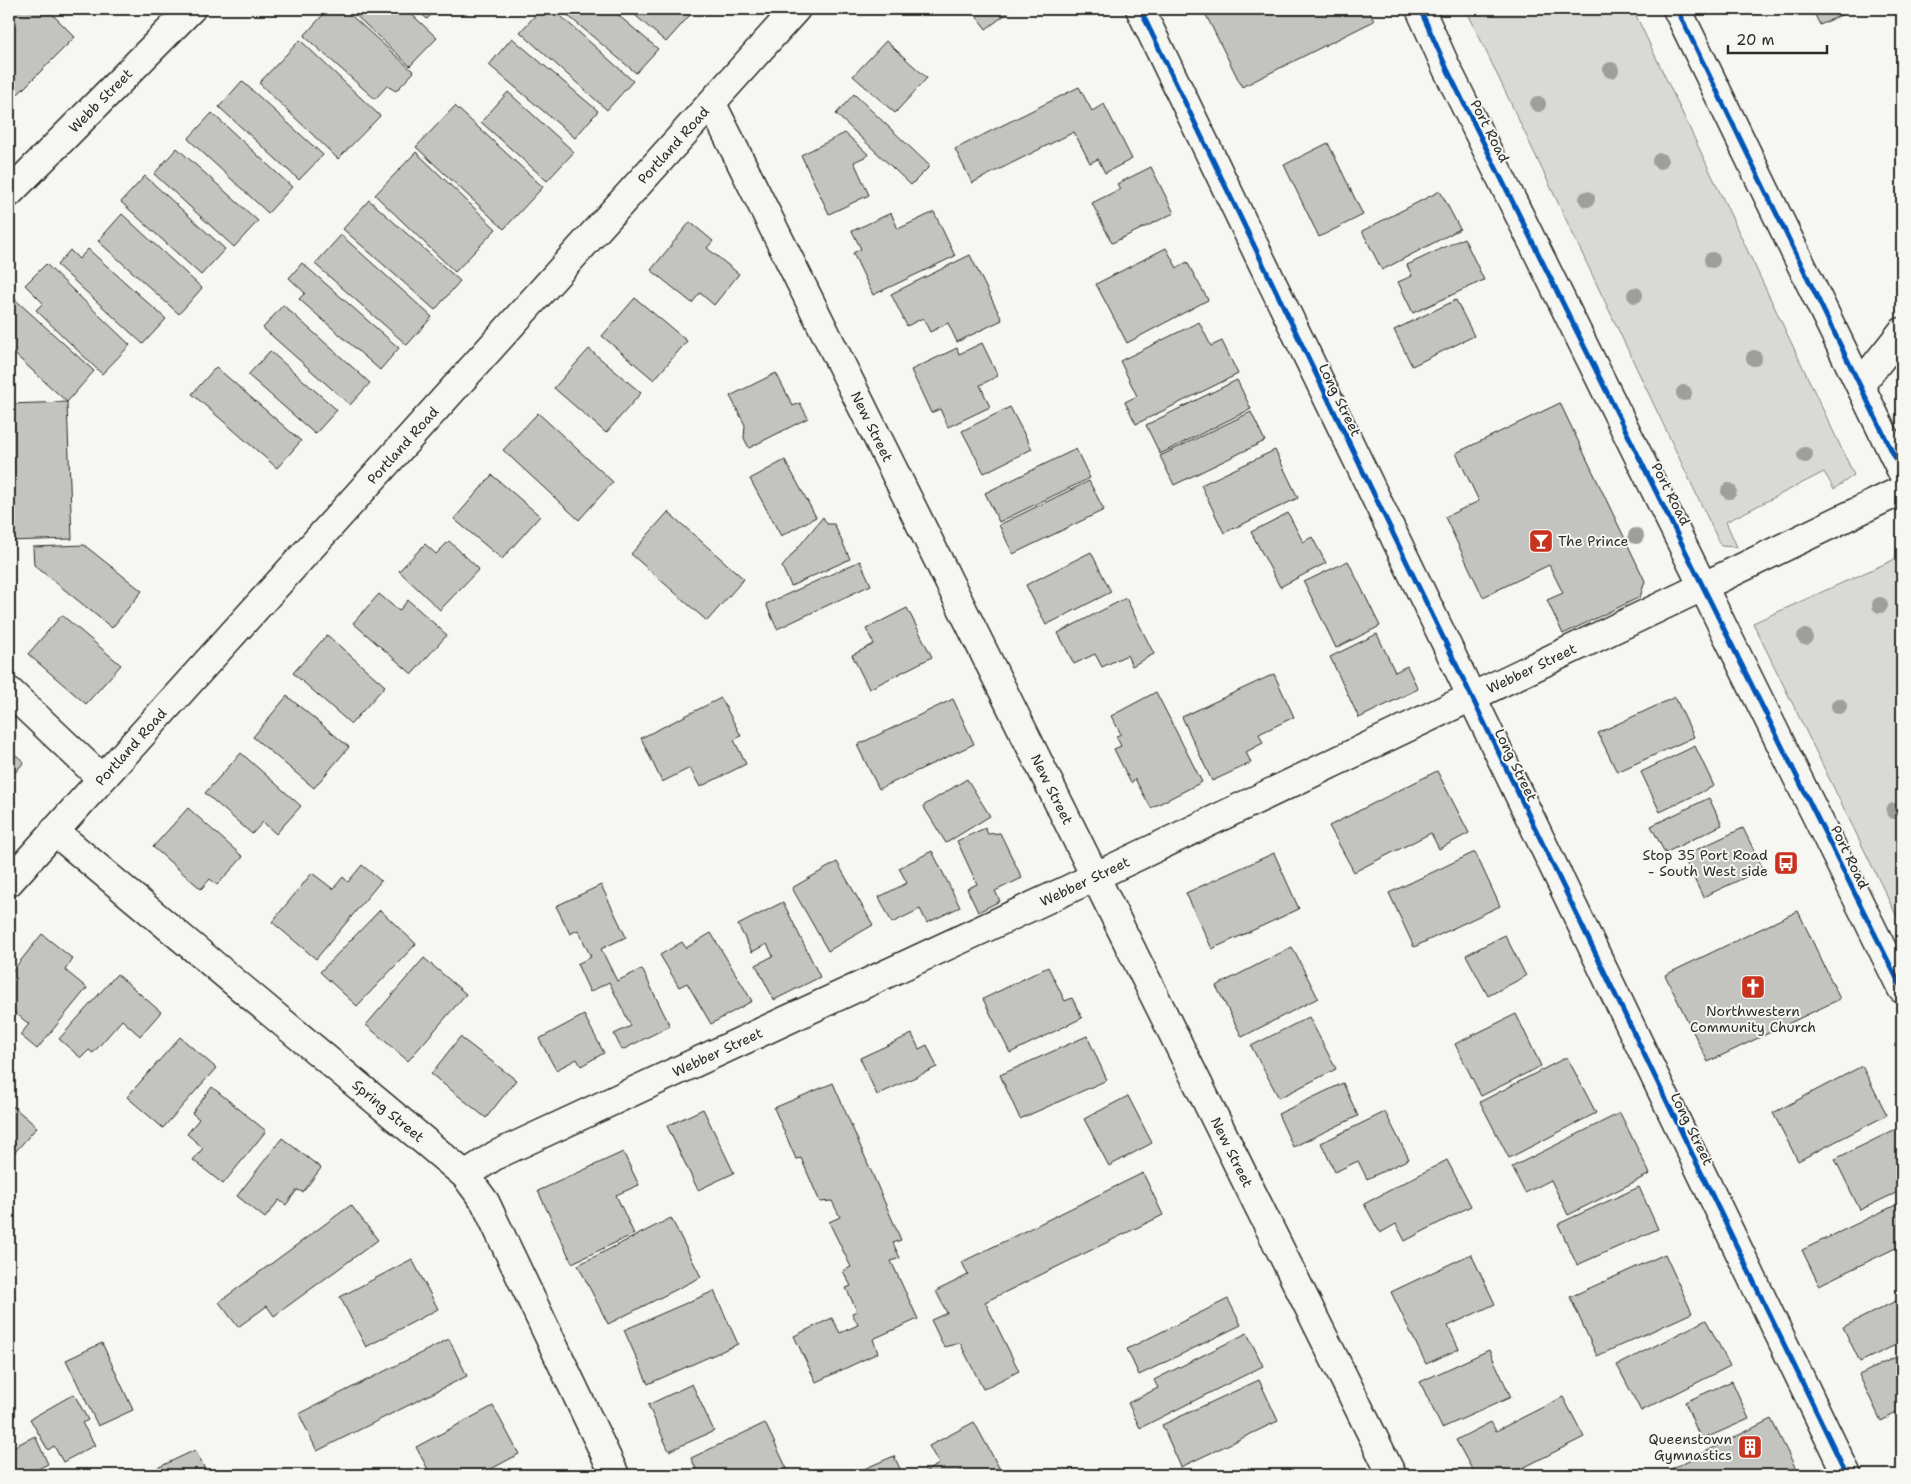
<svg xmlns="http://www.w3.org/2000/svg" width="1911" height="1484" font-family="'Shantell Sans',sans-serif">
  <style>
    .green { fill: #d9d9d5; stroke: #828280 }
    .building { fill: #c3c3c0; stroke: #2b2b2b }
    .lines { fill: none; stroke-linecap: round; stroke-linejoin: round }
    .street-casing { stroke: #2b2b2b; stroke-width: 31 }
    .secondary-casing { stroke: #2b2b2b; stroke-width: 31 }
    .highway-casing { stroke: #2b2b2b; stroke-width: 31 }
    .street { stroke: #f6f6f2; stroke-width: 28 }
    .secondary { stroke: #f6f6f2; stroke-width: 28 }
    .highway { stroke: #f6f6f2; stroke-width: 28 }
    .cycleway-casing { stroke: #f6f6f2; stroke-width: 8 }
    .cycleway { stroke: #0057b8; stroke-width: 5 }
    .tree { fill: #9e9e9c }
    .labels { text-anchor: middle; stroke-width: 4; stroke-linejoin: round; paint-order: stroke }
    .street-label { font-size: 14px; fill: #2b2b2b; stroke: #f6f6f2 }
    .poi-label { font-size: 14px; fill: #2b2b2b; stroke: #f6f6f2; text-anchor: end }
  </style>
  <rect width="100%" height="100%" fill="#f6f6f2"/>
  <filter id="ink" filterUnits="userSpaceOnUse"><feTurbulence type="fractalNoise" baseFrequency=".02" numOctaves="2"/><feDisplacementMap in="SourceGraphic" scale="10" xChannelSelector="R" yChannelSelector="G"/><feConvolveMatrix kernelMatrix="1 2 1 2 8 2 1 2 1" color-interpolation-filters="sRGB"/></filter>
  <g filter="url(#ink)">
    <path class="green" d="M1466 9H1633L1854 475 1834 489 1824 472 1726 522 1737 547 1721 546Z
      M1902 556V927L1753 623Z"/>
    <path class="building" d="M9 9H47L75 37 9 103Z
      M328 9H344L414 72 396 91 387 86 375 99 304 36Z
      M349 9H406L437 38 410 66Z
      M416 9H437L427 19Z
      M541 9H553L633 81 607 110 520 32Z
      M560 9H611L658 49 636 73Z
      M628 9H683L690 15 666 42Z
      M971 9H1013L986 29Z
      M1203 9H1368L1374 21 1242 87Z
      M1812 9H1854L1820 25Z
      M512 38 598 111 575 138 489 65Z
      M300 40 380 116 338 159 259 83Z
      M886 41 927 78 895 113 853 76Z
      M242 81 323 155 299 180 219 107Z
      M1079 87 1092 111 1104 104 1132 159 1105 173 1098 159 1090 163 1074 132 972 183 955 149Z
      M508 92 574 152 547 181 481 122Z
      M854 94 930 166 911 185 836 114Z
      M455 106 543 187 504 229 416 147Z
      M212 113 292 187 268 213 188 139Z
      M845 133 869 155 854 162 869 195 829 214 801 155Z
      M1328 143 1363 215 1319 237 1284 165Z
      M177 148 258 221 234 247 154 174Z
      M416 152 496 229 455 272 375 195Z
      M1151 167 1174 213 1112 243 1092 203 1120 189 1117 184Z
      M145 176 225 249 201 275 121 202Z
      M1440 191 1460 229 1382 270 1362 231Z
      M369 200 460 281 435 310 343 229Z
      M934 212 955 256 873 295 853 253 861 249 852 231 891 213 898 229Z
      M122 214 202 288 179 314 98 241Z
      M690 222 713 241 707 248 739 274 714 305 700 293 692 303 651 270Z
      M341 235 432 317 407 345 315 264Z
      M1464 238 1484 280 1413 313 1398 282 1412 276 1407 265Z
      M1166 248 1177 268 1187 262 1208 300 1127 343 1096 284Z
      M88 249 166 319 143 344 57 265 70 250 79 259Z
      M970 255 1002 320 957 342 948 323 930 332 923 318 907 326 891 294Z
      M302 263 399 348 380 370 299 299 305 293 289 278Z
      M46 264 130 345 102 374 36 310 43 303 25 285Z
      M9 294 94 371 67 402 9 349V334L13 329 9 326Z
      M635 298 687 341 654 380 602 336Z
      M1456 300 1474 336 1412 366 1394 330Z
      M283 305 370 383 350 405 263 328Z
      M1199 322 1211 346 1222 341 1238 374 1136 424 1125 402 1137 396 1120 361Z
      M982 343 998 376 980 385 990 407 948 427 940 409 931 413 911 370 957 348 959 354Z
      M589 349 641 393 606 433 554 388Z
      M270 351 337 410 315 434 248 375Z
      M216 367 301 441 277 468 192 394Z
      M776 373 793 406 800 403 808 418 749 448 744 438 745 425 730 396Z
      M1237 380 1251 409 1160 454 1146 425Z
      M67 402 72 539 9 541V404Z
      M1560 403 1645 581 1640 597 1563 634 1547 600 1563 593 1549 565 1483 597 1445 517 1479 501 1456 453Z
      M1010 407 1032 449 984 473 962 431Z
      M1251 412 1265 441 1174 485 1160 456Z
      M538 413 613 482 579 520 503 450Z
      M1076 449 1090 478 999 522 985 493Z
      M1275 450 1298 498 1224 533 1201 485Z
      M785 460 816 517 781 536 750 479Z
      M492 475 540 516 502 559 454 519Z
      M1089 481 1104 510 1013 554 999 525Z
      M668 512 744 579 707 621 631 554Z
      M1288 513 1303 542 1312 537 1326 563 1280 587 1251 532Z
      M823 517 827 524H834L850 559 791 586 782 567Z
      M449 541 479 569 440 610 399 571 425 544 436 554Z
      M84 545 142 591 112 628 34 565 33 547Z
      M1091 552 1111 592 1046 625 1026 585Z
      M860 561 871 585 777 629 766 604Z
      M1348 561 1380 626 1336 648 1304 582Z
      M379 594 399 611 408 600 447 635 412 674 353 623Z
      M1126 598 1154 654 1132 666 1127 655 1102 667 1095 654 1074 664 1058 633Z
      M907 608 932 657 869 689 852 655 874 644 866 629Z
      M62 615 121 665 86 704 28 654Z
      M1377 634 1395 672 1407 666 1418 689 1359 718 1330 657Z
      M327 635 385 686 351 724 293 673Z
      M1274 674 1294 717 1259 734 1263 743 1246 752 1251 763 1212 781 1182 717Z
      M1156 692 1202 782 1151 808 1135 779 1131 783 1114 749 1121 746 1116 736 1121 734 1111 716Z
      M287 696 349 747 314 788 253 737Z
      M1675 697 1694 737 1617 772 1598 733Z
      M721 698 741 736 734 740 746 764 700 787 690 768 662 782 641 738Z
      M953 699 974 744 879 789 857 745Z
      M1695 746 1714 786 1660 812 1641 772Z
      M9 749 24 762 9 780 12 783 9 787Z
      M241 753 301 806 276 834 263 822 252 834 205 793Z
      M1437 771 1469 833 1439 849 1431 833 1354 872 1329 826Z
      M967 779 990 816 946 843 923 806Z
      M1709 798 1722 825 1665 853 1651 826Z
      M188 808 243 857 217 885 210 879 201 889 153 847Z
      M985 828 988 834 1000 833 1022 878 995 891 1000 901 978 912 967 889 977 884 957 841Z
      M1743 828 1763 869 1703 897 1683 856Z
      M932 851 960 907 927 923 920 909 892 923 879 897 907 883 899 868Z
      M1475 852 1500 906 1414 947 1389 893Z
      M1274 853 1299 909 1212 949 1186 893Z
      M837 862 873 925 828 951 792 888Z
      M362 865 381 881 316 959 272 922 312 873 333 889 343 877 348 882Z
      M601 885 626 937 601 949 617 981 642 969 670 1026 622 1050 614 1034 631 1026 609 982 590 992 577 964 591 957 578 930 570 934 556 906Z
      M783 902 820 977 774 1000 756 965 773 956 767 944 752 952 738 925Z
      M380 910 416 944 357 1006 320 972Z
      M1798 911 1840 999 1708 1062 1665 975Z
      M711 933 752 1001 711 1024 687 983 679 987 660 955 682 942 686 948Z
      M42 934 73 959 65 970 87 988 37 1049 20 1035 29 1024 9 1008V975Z
      M1505 935 1526 976 1488 996 1466 955Z
      M1292 947 1318 998 1242 1037 1216 986Z
      M424 958 466 994 408 1061 366 1025Z
      M1048 967 1065 1001 1072 998 1082 1018 1010 1053 983 999Z
      M117 974 161 1012 140 1036 122 1020 93 1053 89 1050 81 1058 59 1039Z
      M1516 1014 1541 1066 1481 1096 1455 1044Z
      M584 1015 604 1053 581 1066 577 1059 556 1070 539 1039Z
      M1309 1017 1336 1069 1279 1098 1251 1046Z
      M912 1034 919 1049 927 1045 937 1067 877 1095 860 1058Z
      M1087 1036 1107 1080 1020 1119 1000 1075Z
      M180 1037 216 1068 163 1128 127 1097Z
      M460 1037 516 1080 486 1118 431 1074Z
      M1567 1057 1596 1113 1509 1158 1480 1102Z
      M1862 1066 1887 1115 1798 1161 1773 1113Z
      M833 1083 901 1240 893 1243 900 1258 891 1261 918 1319 873 1339 878 1353 816 1382 794 1336 832 1318 840 1333 858 1325 852 1313 857 1311 846 1288 851 1286 843 1271 851 1267 829 1222 840 1217 832 1201 820 1202 801 1158 796 1159 774 1108Z
      M1343 1083 1358 1116 1293 1147 1278 1114Z
      M212 1087 266 1131 223 1184 193 1160 203 1148 187 1134 199 1119 192 1113Z
      M1128 1096 1152 1143 1109 1166 1084 1119Z
      M9 1103 37 1127 9 1159Z
      M703 1109 734 1173 698 1190 667 1126Z
      M1385 1112 1409 1159 1367 1179 1358 1161 1335 1172 1321 1143Z
      M1620 1113 1650 1174 1568 1215 1551 1180 1525 1193 1512 1167Z
      M1900 1127 1902 1131V1190L1860 1210 1835 1159Z
      M282 1138 321 1168 303 1192 297 1190 286 1205 279 1200 265 1218 237 1196Z
      M623 1152 639 1185 616 1195 634 1234 572 1263 538 1191Z
      M1447 1160 1471 1206 1405 1241 1396 1224 1380 1233 1364 1204Z
      M1143 1173 1163 1215 985 1302 1019 1371 983 1389 960 1343 944 1347 931 1320 947 1313 936 1291 968 1275 962 1262Z
      M1639 1187 1658 1229 1577 1265 1558 1224Z
      M1902 1202V1245L1819 1285 1802 1250Z
      M351 1205 378 1240 274 1316 267 1306 238 1327 219 1302Z
      M671 1218 701 1277 608 1324 578 1265Z
      M1471 1254 1495 1304 1448 1326 1459 1349 1426 1364 1391 1292Z
      M1665 1254 1692 1313 1597 1356 1570 1297Z
      M412 1259 438 1309 366 1347 340 1297Z
      M714 1291 738 1344 648 1384 624 1330Z
      M1902 1298V1342L1860 1362 1843 1327Z
      M1228 1299 1241 1325 1139 1375 1127 1349Z
      M1706 1320 1730 1366 1641 1411 1617 1365Z
      M1247 1333 1263 1366 1140 1428 1128 1403 1158 1388 1154 1380Z
      M449 1339 467 1376 317 1451 299 1414Z
      M102 1343 133 1410 98 1426 66 1360Z
      M1489 1350 1511 1397 1442 1428 1420 1382Z
      M1902 1354V1410L1881 1421 1859 1375Z
      M1259 1380 1278 1421 1181 1467 1162 1425Z
      M1732 1381 1749 1419 1701 1440 1685 1402Z
      M692 1384 714 1431 669 1451 648 1405Z
      M74 1394 88 1420 82 1423 95 1445 63 1462 54 1446 48 1450 30 1419Z
      M1563 1397 1584 1437 1509 1475H1475L1456 1440 1491 1422 1496 1431Z
      M493 1406 519 1454 480 1475H431L416 1447Z
      M1771 1419 1799 1475H1659Z
      M974 1422 1002 1473 998 1475H967L964 1469 953 1475H919L939 1464 929 1446Z
      M765 1423 790 1475H699L691 1458Z
      M35 1436 48 1464 34 1471 36 1475H9V1449Z
      M195 1450 208 1475H158L155 1469Z
      M894 1456 903 1475H850Z"/>
    <g class="lines">
      <defs>
        <g id="street">
          <path d="M1140 9 1847 1475"/>
          <path id="s1" d="M712 104 1392 1475"/>
          <path d="M1860 385 1902 332"/>
          <path d="M9 691 101 778"/>
          <path id="s2" d="M54 831 465 1175 485 1202 615 1475"/>
          <path id="s3" d="M9 882 796 9"/>
          <path id="s4" d="M465 1175 496 1155 1067 890 1704 586"/>
        </g>
        <g id="secondary">
          <path id="s5" d="M9 193 191 9"/>
        </g>
        <path id="highway" d="M1420 9 1447 69 1902 989
          M1677 9 1902 472
          M1704 586 1902 490"/>
      </defs>
      <use href="#street" class="street-casing"/>
      <use href="#secondary" class="secondary-casing"/>
      <use href="#highway" class="highway-casing"/>
      <use href="#street" class="street"/>
      <use href="#secondary" class="secondary"/>
      <use href="#highway" class="highway"/>
      <defs>
        <path id="cycleway" d="M1140 9 1847 1475
          M1420 9 1447 69 1902 989
          M1677 9 1902 472"/>
      </defs>
      <use href="#cycleway" class="cycleway-casing"/>
      <use href="#cycleway" class="cycleway"/>
    </g>
    <g class="tree">
      <circle cx="1611" cy="70" r="8"/>
      <circle cx="1538" cy="104" r="8"/>
      <circle cx="1660" cy="161" r="8"/>
      <circle cx="1587" cy="199" r="8"/>
      <circle cx="1712" cy="260" r="8"/>
      <circle cx="1635" cy="295" r="8"/>
      <circle cx="1754" cy="358" r="8"/>
      <circle cx="1684" cy="393" r="8"/>
      <circle cx="1805" cy="455" r="8"/>
      <circle cx="1729" cy="491" r="8"/>
      <circle cx="1636" cy="536" r="8"/>
      <circle cx="1880" cy="605" r="8"/>
      <circle cx="1805" cy="637" r="8"/>
      <circle cx="1839" cy="706" r="8"/>
      <circle cx="1894" cy="811" r="8"/>
    </g>
  </g>
  <defs>
    <symbol id="bar-square" viewBox="-11 -11 22 22"><rect x="-9" y="-9" width="18" height="18" rx="4" fill="#c8321e" stroke="#f6f6f2"/><path d="M-6-5H6L.8 .8V4.5H3.5V6h-7V4.5H-.8V.8Z" fill="#fff"/></symbol>
    <symbol id="bus-square" viewBox="-11 -11 22 22"><rect x="-9" y="-9" width="18" height="18" rx="4" fill="#c8321e" stroke="#f6f6f2"/><path d="M-5-6H5V4H4V6H2V4H-2V6H-4V4H-5ZM-3.5-4V0h7V-4ZM-3.5 1.2v1.5H-2V1.2ZM2 1.2v1.5H3.5V1.2Z" fill="#fff"/></symbol>
    <symbol id="church-square" viewBox="-11 -11 22 22"><rect x="-9" y="-9" width="18" height="18" rx="4" fill="#c8321e" stroke="#f6f6f2"/><path d="M-1.2-6h2.4v3.5h3.3v2.4h-3.3V6h-2.4V-.1h-3.3v-2.4h3.3Z" fill="#fff"/></symbol>
    <symbol id="building-square" viewBox="-11 -11 22 22"><rect x="-9" y="-9" width="18" height="18" rx="4" fill="#c8321e" stroke="#f6f6f2"/><path d="M-4-6H4V6H1V3H-1V6H-4ZM-2.5-4.3h1.7v1.8h-1.7ZM.8-4.3h1.7v1.8H.8ZM-2.5-1h1.7V.8h-1.7ZM.8-1h1.7V.8H.8Z" fill="#fff"/></symbol>
  </defs>
  <g fill-rule="evenodd">
    <use href="#bar-square" x="1527" y="527" width="28" height="28"/>
    <use href="#bus-square" x="1772" y="849" width="28" height="28"/>
    <use href="#church-square" x="1739" y="973" width="28" height="28"/>
    <use href="#building-square" x="1736" y="1433" width="28" height="28"/>
  </g>
  <g class="labels">
    <g class="street-label">
      <text dy="5" stroke="none"><textPath href="#s5" startOffset="130">Webb Street</textPath></text>
      <text transform="translate(1490 131) rotate(63)" y="5">Port Road</text>
      <text dy="5" stroke="none"><textPath href="#s3" startOffset="992">Portland Road</textPath></text>
      <text transform="translate(1340 400) rotate(64)" y="5">Long Street</text>
      <text dy="5" stroke="none"><textPath href="#s1" startOffset="360">New Street</textPath></text>
      <text dy="5" stroke="none"><textPath href="#s3" startOffset="588">Portland Road</textPath></text>
      <text transform="translate(1671 494) rotate(63)" y="5">Port Road</text>
      <text dy="5" stroke="none"><textPath href="#s4" startOffset="1181">Webber Street</textPath></text>
      <text dy="5" stroke="none"><textPath href="#s3" startOffset="182">Portland Road</textPath></text>
      <text transform="translate(1516 765) rotate(64)" y="5">Long Street</text>
      <text dy="5" stroke="none"><textPath href="#s1" startOffset="765">New Street</textPath></text>
      <text transform="translate(1850 857) rotate(64)" y="5">Port Road</text>
      <text dy="5" stroke="none"><textPath href="#s4" startOffset="686">Webber Street</textPath></text>
      <text dy="5" stroke="none"><textPath href="#s4" startOffset="281">Webber Street</textPath></text>
      <text dy="5" stroke="none"><textPath href="#s2" startOffset="436">Spring Street</textPath></text>
      <text transform="translate(1692 1129) rotate(64)" y="5">Long Street</text>
      <text dy="5" stroke="none"><textPath href="#s1" startOffset="1170">New Street</textPath></text>
    </g>
    <g class="poi-label">
      <text x="1558" y="546" text-anchor="start">The Prince</text>
      <text x="1768" y="860">Stop 35 Port Road<tspan x="1768" dy="16">- South West side</tspan></text>
      <text x="1753" y="1016" text-anchor="middle">Northwestern<tspan x="1753" dy="16">Community Church</tspan></text>
      <text x="1732" y="1444">Queenstown<tspan x="1732" dy="16">Gymnastics</tspan></text>
    </g>
  </g>
  <rect width="1911" height="1484" fill="none" stroke="#f6f6f2" stroke-width="30"/>
  <rect x="15" y="15" width="1881" height="1454" fill="none" stroke="#2b2b2b" stroke-width="2" filter="url(#ink)"/>
  <path d="M1728 45v8h99v-8" fill="none" stroke="#2b2b2b" stroke-width="2.5"/>
  <text x="1736" y="45" font-size="15" fill="#2b2b2b" stroke="#f6f6f2" stroke-width="4" paint-order="stroke">20 m</text>
</svg>
